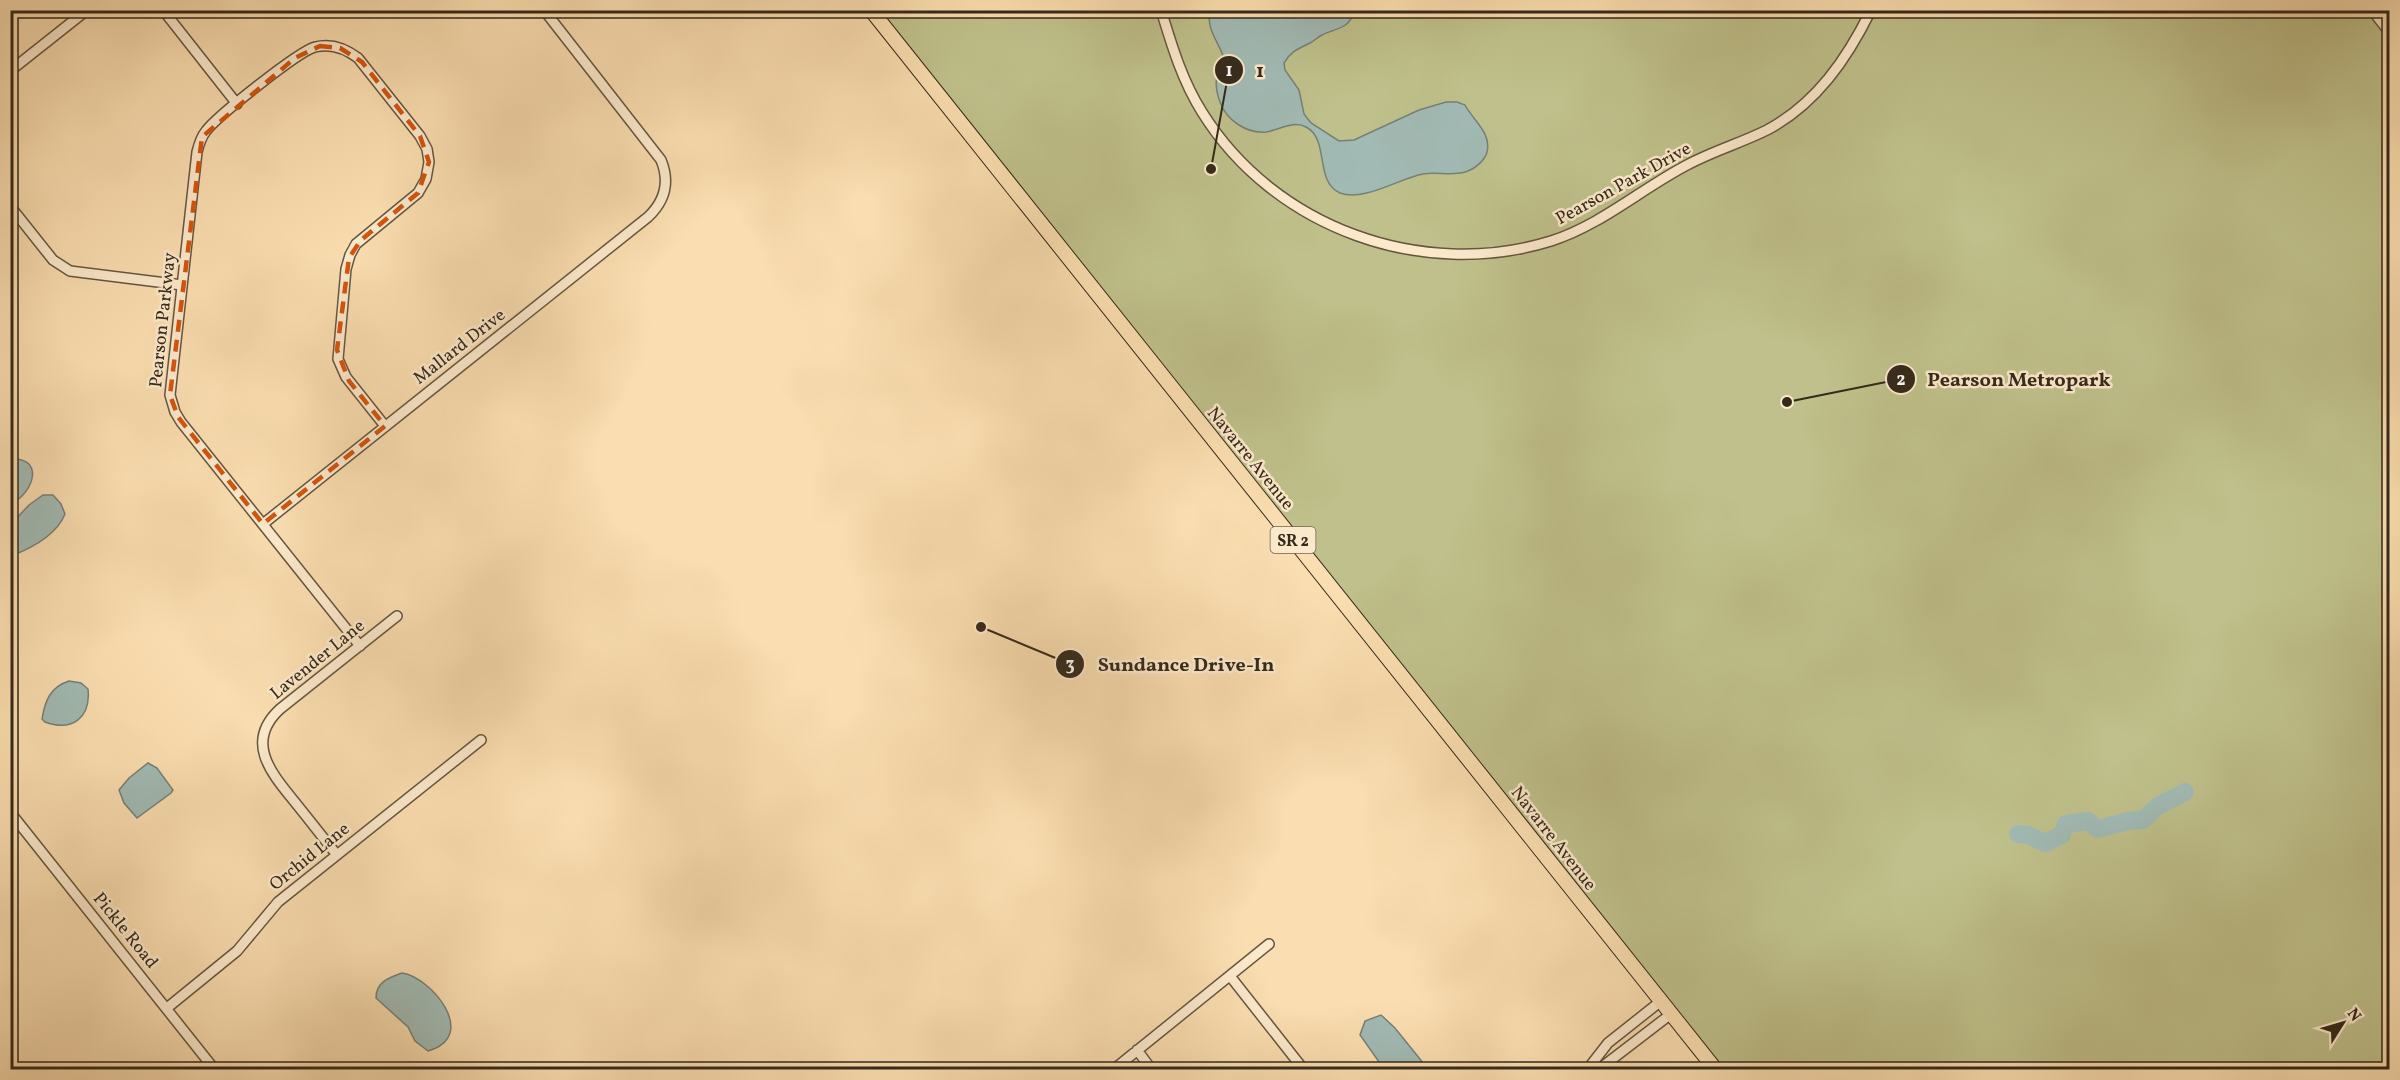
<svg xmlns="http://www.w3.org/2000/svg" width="2400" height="1080" font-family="Vollkorn,serif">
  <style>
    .green { fill: #bfc08b; stroke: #7a7452; stroke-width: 1.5 }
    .water { fill: #a1bab4; stroke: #768076; stroke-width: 1.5 }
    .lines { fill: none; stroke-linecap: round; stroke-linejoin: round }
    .river { stroke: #a1bab4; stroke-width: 18 }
    .minor-casing { stroke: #665640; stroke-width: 12 }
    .highway-casing { stroke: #35291a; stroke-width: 16 }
    .minor { stroke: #fce9cc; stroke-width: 9 }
    .highway { stroke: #faddb0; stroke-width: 14 }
    .marked { fill: none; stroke: #d6540d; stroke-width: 4.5; stroke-dasharray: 12 8; stroke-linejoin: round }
    .labels { text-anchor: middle; stroke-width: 5; stroke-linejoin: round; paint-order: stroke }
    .shield { fill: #fce9cc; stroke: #71634f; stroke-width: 1.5 }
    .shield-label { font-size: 16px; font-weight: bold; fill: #35291a }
    .street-label { font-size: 18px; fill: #35291a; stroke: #fce9cc }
    .leader { fill: none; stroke: #35291a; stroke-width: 2 }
    .callout-dot { fill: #35291a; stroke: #fce9cc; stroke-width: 2 }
    .mark-label { font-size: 18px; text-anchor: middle; font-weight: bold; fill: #fff }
    .callout-label { font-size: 20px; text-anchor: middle; font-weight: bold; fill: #35291a; stroke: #fce9cc; stroke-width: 5; stroke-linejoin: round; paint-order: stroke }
  </style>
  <rect width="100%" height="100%" fill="#faddb0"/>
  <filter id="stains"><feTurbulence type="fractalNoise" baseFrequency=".00333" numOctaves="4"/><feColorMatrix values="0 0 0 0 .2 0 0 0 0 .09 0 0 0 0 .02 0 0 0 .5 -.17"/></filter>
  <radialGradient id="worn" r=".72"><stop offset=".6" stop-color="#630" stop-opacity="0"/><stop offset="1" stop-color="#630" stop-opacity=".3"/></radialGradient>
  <path class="green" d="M871 11H2389V1069H1714Z"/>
  <path class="water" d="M1210 11H1354C1350 29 1336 28 1322 35 1318 37 1314 41 1310 43 1298 49 1291 51 1284 63L1285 70 1299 90 1304 114 1311 123 1339 141 1354 140 1419 110 1446 102H1457L1465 105C1472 119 1492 133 1487 152 1485 160 1476 168 1468 171 1453 177 1438 171 1423 174 1400 178 1364 202 1340 193 1314 182 1330 139 1306 127 1294 120 1279 130 1266 132 1247 134 1226 120 1220 102 1214 86 1215 74 1224 59 1219 41 1206 31 1210 11Z
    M11 459C44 457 35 492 11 504Z
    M43 495H53L61 504 65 514C56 536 32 548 11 556V524L29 505Z
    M69 681 81 683 88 689C91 718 72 732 45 722L42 719C45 701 50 687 69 681Z
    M148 763 157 768 173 790 171 793 137 818 124 803 119 790 129 778Z
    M402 973C431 977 480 1036 428 1051L415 1041 408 1027 376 998C376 982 388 978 402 973Z
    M1381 1015 1395 1028 1428 1069H1384L1360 1035 1365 1021Z"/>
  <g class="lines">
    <path class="river" d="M2018 834 2028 835 2045 843 2062 835 2066 824 2088 821 2098 829 2128 821 2143 820 2158 806 2185 792"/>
    <defs>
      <path id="minor" d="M163 10 237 104
        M1161 10C1172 46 1182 80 1202 112 1274 228 1422 281 1551 241 1601 225 1641 189 1687 165 1713 151 1741 143 1767 130 1816 104 1847 59 1871 10
        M2372 10 2390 33
        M10 71 87 10
        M10 206 53 260 70 271 182 285
        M263 524 648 217C665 201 670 182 661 160L544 10
        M360 646 181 422 175 412 170 395 197 152C199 144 201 137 206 131 216 117 299 51 315 47 331 43 345 48 358 58L420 136 427 149 429 162 426 179 418 193 356 244 350 255 346 269 338 359 346 377 385 426
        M10 812 215 1070
        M337 855C324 839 311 822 298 806 275 777 242 744 280 709L397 616
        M1230 976 1304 1070
        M167 1008 237 951 278 902 481 740
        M1137 1050 1152 1070
        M1113 1070 1269 944
        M1587 1070 1608 1043 1661 1001
        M1598 1070 1671 1014"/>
      <path id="highway" d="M871 10 1716 1070"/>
    </defs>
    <use href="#minor" class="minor-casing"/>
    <use href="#highway" class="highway-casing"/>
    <use href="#minor" class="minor"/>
    <use href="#highway" class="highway"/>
  </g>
  <path class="marked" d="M320 46 340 48 362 62 420 136 429 162 418 193 361 240 349 258 337 350 349 381 385 426 263 524 178 417 170 395 202 137 295 58Z"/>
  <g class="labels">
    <rect class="shield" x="1270.5" y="527" width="45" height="26" rx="4.5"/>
    <g class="shield-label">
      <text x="1293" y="546">SR 2</text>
    </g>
    <g class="street-label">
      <text transform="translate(1623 183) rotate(-29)" y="6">Pearson Park Drive</text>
      <text transform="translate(162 320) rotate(-84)" y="6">Pearson Parkway</text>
      <text transform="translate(459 346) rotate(-38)" y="6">Mallard Drive</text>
      <text transform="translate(1251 458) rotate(51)" y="6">Navarre Avenue</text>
      <text transform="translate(317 659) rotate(-39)" y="6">Lavender Lane</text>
      <text transform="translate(1554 838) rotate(52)" y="6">Navarre Avenue</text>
      <text transform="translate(309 856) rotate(-39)" y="6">Orchid Lane</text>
      <text transform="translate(126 930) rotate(51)" y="6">Pickle Road</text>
    </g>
  </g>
  <path class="leader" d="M1211 169L1229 70M1787 402L1901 379M981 627L1070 664"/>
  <g class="callout-dot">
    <circle cx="1211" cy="169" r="6"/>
    <circle cx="1787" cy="402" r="6"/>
    <circle cx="981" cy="627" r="6"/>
    <circle cx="1229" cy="70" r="15"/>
    <circle cx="1901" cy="379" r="15"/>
    <circle cx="1070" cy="664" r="15"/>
  </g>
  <g class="mark-label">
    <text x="1229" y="76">1</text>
    <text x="1901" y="385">2</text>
    <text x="1070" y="670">3</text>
  </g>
  <g class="callout-label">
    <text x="1260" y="77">1</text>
    <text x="2019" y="386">Pearson Metropark</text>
    <text x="1186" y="671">Sundance Drive-In</text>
  </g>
  <rect width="2400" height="1080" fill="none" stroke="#faddb0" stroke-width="36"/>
  <rect x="12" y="12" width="2376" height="1056" fill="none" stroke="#35291a" stroke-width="3"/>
  <rect x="18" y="18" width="2364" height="1044" fill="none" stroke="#35291a" stroke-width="1.5"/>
  <g transform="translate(2343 1023) rotate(53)" stroke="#fce9cc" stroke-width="4.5" paint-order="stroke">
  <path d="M0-4.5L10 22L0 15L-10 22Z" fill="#35291a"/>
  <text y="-9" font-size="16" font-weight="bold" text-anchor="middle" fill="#35291a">N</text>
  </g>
  <rect width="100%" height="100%" filter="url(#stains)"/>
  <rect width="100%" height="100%" fill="url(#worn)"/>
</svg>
